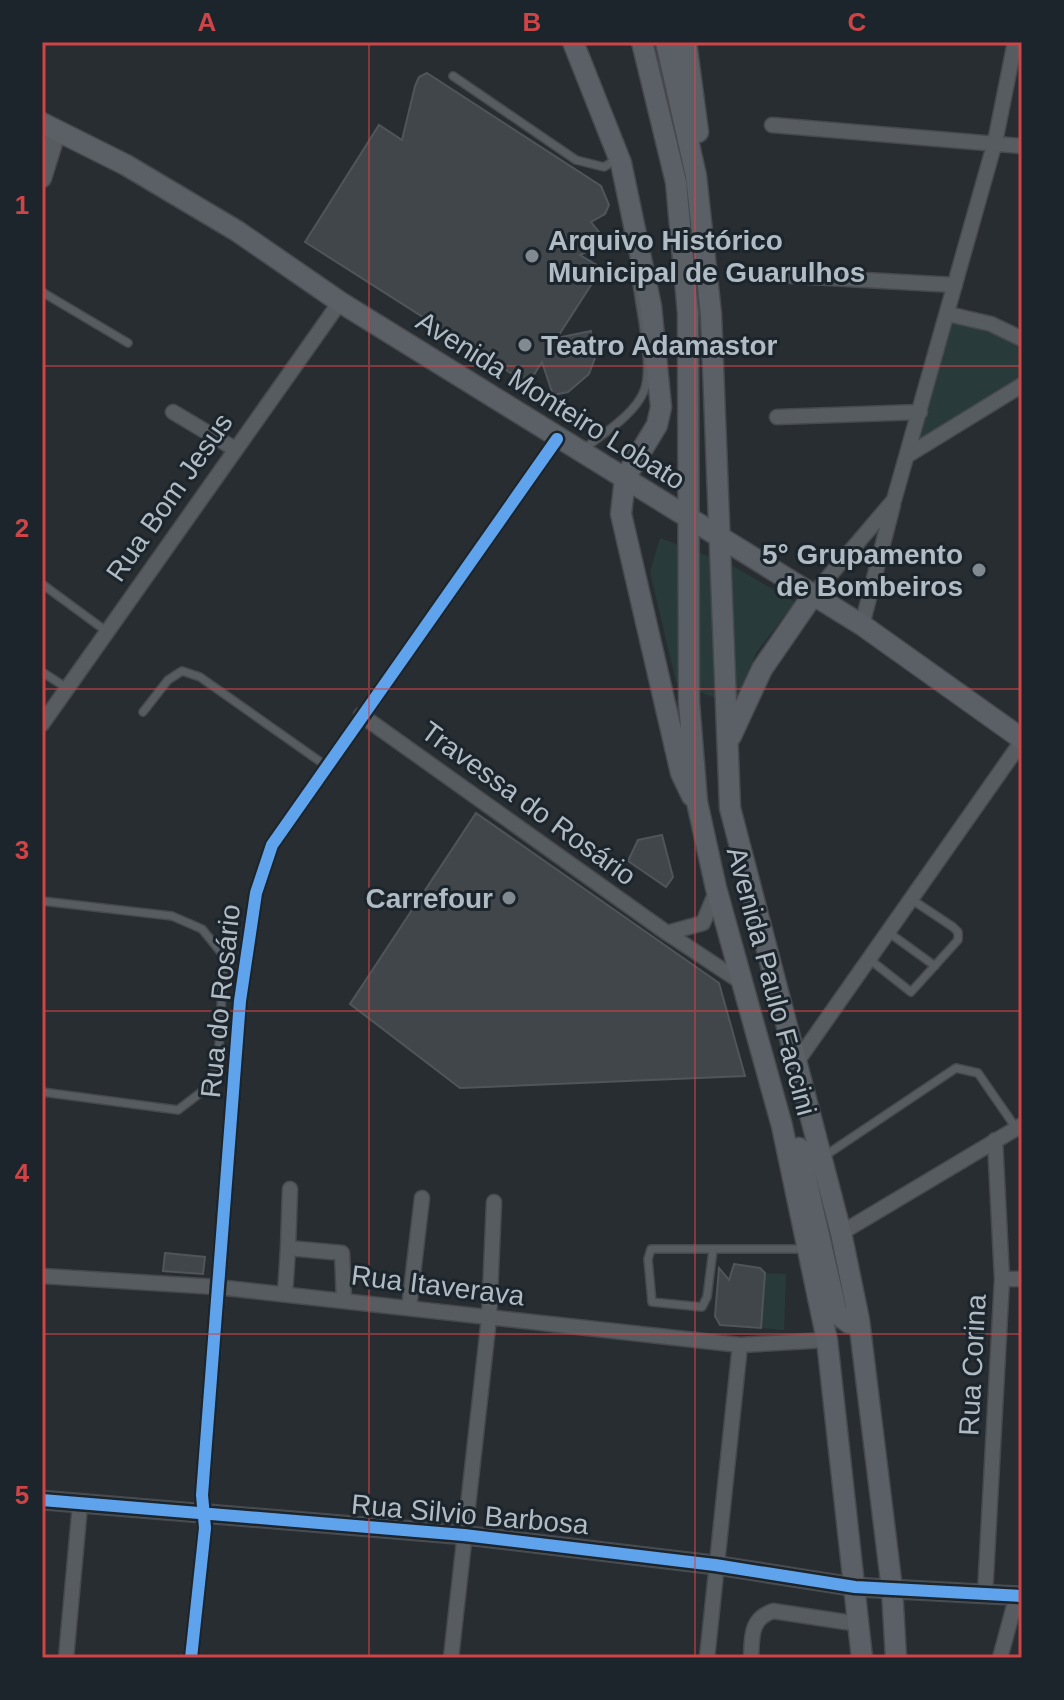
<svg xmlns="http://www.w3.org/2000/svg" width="1064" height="1700" font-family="Helvetica,sans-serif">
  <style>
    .green { fill: #283a39 }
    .building { fill: #41464a; stroke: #4f555a; stroke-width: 2 }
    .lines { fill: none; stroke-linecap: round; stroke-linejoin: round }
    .service-casing { stroke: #46494d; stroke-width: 10 }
    .minor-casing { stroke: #46494d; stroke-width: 17 }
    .tertiary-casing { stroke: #46494d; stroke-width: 21 }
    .secondary-casing { stroke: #46494d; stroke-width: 23 }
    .service { stroke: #575c60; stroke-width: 7 }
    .minor { stroke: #575c60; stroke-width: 14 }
    .tertiary { stroke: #575c60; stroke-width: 18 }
    .secondary { stroke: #5b6066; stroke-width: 20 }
    .cycleway-casing { stroke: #1c252c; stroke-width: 17 }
    .cycleway { stroke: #60a3ed; stroke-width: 12 }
    .grid { fill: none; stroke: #cf4547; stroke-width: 2; stroke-opacity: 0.55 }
    .poi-dot { fill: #818991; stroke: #1c252c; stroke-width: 3 }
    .labels { text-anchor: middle; stroke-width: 6; stroke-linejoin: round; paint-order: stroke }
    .poi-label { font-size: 28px; font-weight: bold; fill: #b1bbc4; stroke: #1c252c; text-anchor: start }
    .street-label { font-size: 28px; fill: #b1bbc4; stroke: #1c252c }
    .neatline { fill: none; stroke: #cf4547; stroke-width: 3 }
    .grid-label { font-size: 26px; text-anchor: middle; font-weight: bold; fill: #cf4547 }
  </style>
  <rect width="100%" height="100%" fill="#282d32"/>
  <path class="green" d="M953 320 1015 342 1022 349V384L919 442Z
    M660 538 731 565 795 602 756 653 734 706 676 682 650 572Z
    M765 1273 786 1274 784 1330 761 1328Z"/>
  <path class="building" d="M427 73 601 186 609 205 605 214 591 222 603 237 599 246 580 255 602 268 557 338 591 331 595 358 589 374 568 392 553 395 542 362 528 384 305 242 379 125 402 140 415 86 419 77Z
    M476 813 719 983 745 1076 460 1088 350 1004Z
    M662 835 673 877 666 887 628 861 638 840Z
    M165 1253 205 1257 203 1274 163 1271Z
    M734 1264 760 1268 765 1273 761 1328 720 1325 715 1316 719 1268 729 1280Z"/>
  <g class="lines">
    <defs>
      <path id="service" d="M453 76 576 160 604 167 617 159
        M42 292 128 343
        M585 448C604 433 635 414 644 391 654 367 640 310 637 283
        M42 584 106 631
        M42 672 67 688
        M143 712 168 680 182 671 200 677 325 765
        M42 901 172 916 202 929 224 956 218 1064 204 1090 178 1110 42 1092
        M888 932 935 966
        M869 959 911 992 958 940V932L953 927 911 899
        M823 1157 956 1068 978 1073 1016 1128
        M713 1250 707 1297 702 1307 652 1302 648 1259 651 1249H804"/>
      <path id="minor" d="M772 125 1022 146
        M759 274 955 285
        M948 314 991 324 1022 339
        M173 412 235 449
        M777 417 920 412
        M908 455 1022 385
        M813 595 894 500 995 142 1015 42
        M862 625 893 505
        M361 715 667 933 744 984
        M42 724 340 302
        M667 933 703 923 716 892
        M796 1063 1022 741
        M290 1189 288 1248 342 1253 344 1300
        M841 1233 1022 1125
        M42 1276 217 1287 740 1345 827 1340
        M1002 1279H1022
        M285 1294 288 1248
        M409 1308 422 1198
        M985 1594 1002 1279 995 1140
        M66 1658 80 1505
        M191 1658 205 1528 202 1495 240 1001 256 893 272 845 557 439
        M451 1658 489 1318 494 1202
        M707 1658 740 1345
        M751 1658C752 1637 750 1619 773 1611L859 1624
        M1000 1658 1017 1595"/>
      <path id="tertiary" d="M42 178 57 130
        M42 1500 464 1535 715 1565 855 1587 1022 1596"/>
      <path id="secondary" d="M573 42 621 163 651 306 661 407 657 425 625 478 621 514 681 773 692 796
        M642 42 676 182 688 313 689 702 697 802 716 888 782 1126 827 1340 862 1658
        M666 42 696 176 711 314 730 808 841 1233 859 1320 892 1589 896 1658
        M686 42 698 132
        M42 123 126 165 237 231 340 302 862 625 1022 739
        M731 736 762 669 813 595
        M799 1148 837 1314 849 1323 859 1320"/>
    </defs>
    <use href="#service" class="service-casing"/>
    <use href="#minor" class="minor-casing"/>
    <use href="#tertiary" class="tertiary-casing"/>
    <use href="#secondary" class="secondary-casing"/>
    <use href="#service" class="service"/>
    <use href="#minor" class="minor"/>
    <use href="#tertiary" class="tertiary"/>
    <use href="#secondary" class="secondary"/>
    <defs>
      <path id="cycleway" d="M42 1500 464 1535 715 1565 855 1587 1022 1596
        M191 1658 205 1528 202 1495 240 1001 256 893 272 845 557 439"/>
    </defs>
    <use href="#cycleway" class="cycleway-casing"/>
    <use href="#cycleway" class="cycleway"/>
  </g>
  <path class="grid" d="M369 42V1658M695 42V1658M42 366H1022M42 689H1022M42 1011H1022M42 1334H1022"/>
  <g class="poi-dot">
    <circle cx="532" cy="256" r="8"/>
    <circle cx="525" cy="345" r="8"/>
    <circle cx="979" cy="570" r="8"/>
    <circle cx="509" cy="898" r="8"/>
  </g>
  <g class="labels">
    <g class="poi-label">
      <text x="548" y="250">Arquivo Histórico<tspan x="548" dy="32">Municipal de Guarulhos</tspan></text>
      <text x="541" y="355">Teatro Adamastor</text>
      <text x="963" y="564" text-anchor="end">5° Grupamento<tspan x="963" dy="32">de Bombeiros</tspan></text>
      <text x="493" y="908" text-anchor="end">Carrefour</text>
    </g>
    <g class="street-label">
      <text transform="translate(551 400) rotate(32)" y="10">Avenida Monteiro Lobato</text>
      <text transform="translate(169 497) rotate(-55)" y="10">Rua Bom Jesus</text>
      <text transform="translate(529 803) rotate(36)" y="10">Travessa do Rosário</text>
      <text transform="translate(772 981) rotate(75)" y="10">Avenida Paulo Faccini</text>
      <text transform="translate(220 1001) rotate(-84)" y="10">Rua do Rosário</text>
      <text transform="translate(438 1285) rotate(7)" y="10">Rua Itaverava</text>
      <text transform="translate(972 1365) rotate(-87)" y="10">Rua Corina</text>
      <text transform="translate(470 1514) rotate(5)" y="10">Rua Silvio Barbosa</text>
    </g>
  </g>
  <rect width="1064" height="1700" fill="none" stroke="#1c252c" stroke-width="88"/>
  <rect x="44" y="44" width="976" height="1612" class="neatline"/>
  <g class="grid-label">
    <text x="207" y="31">A</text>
    <text x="532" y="31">B</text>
    <text x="857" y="31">C</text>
    <text x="22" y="214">1</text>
    <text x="22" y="537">2</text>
    <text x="22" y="859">3</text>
    <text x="22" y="1182">4</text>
    <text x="22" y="1504">5</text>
  </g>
</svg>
